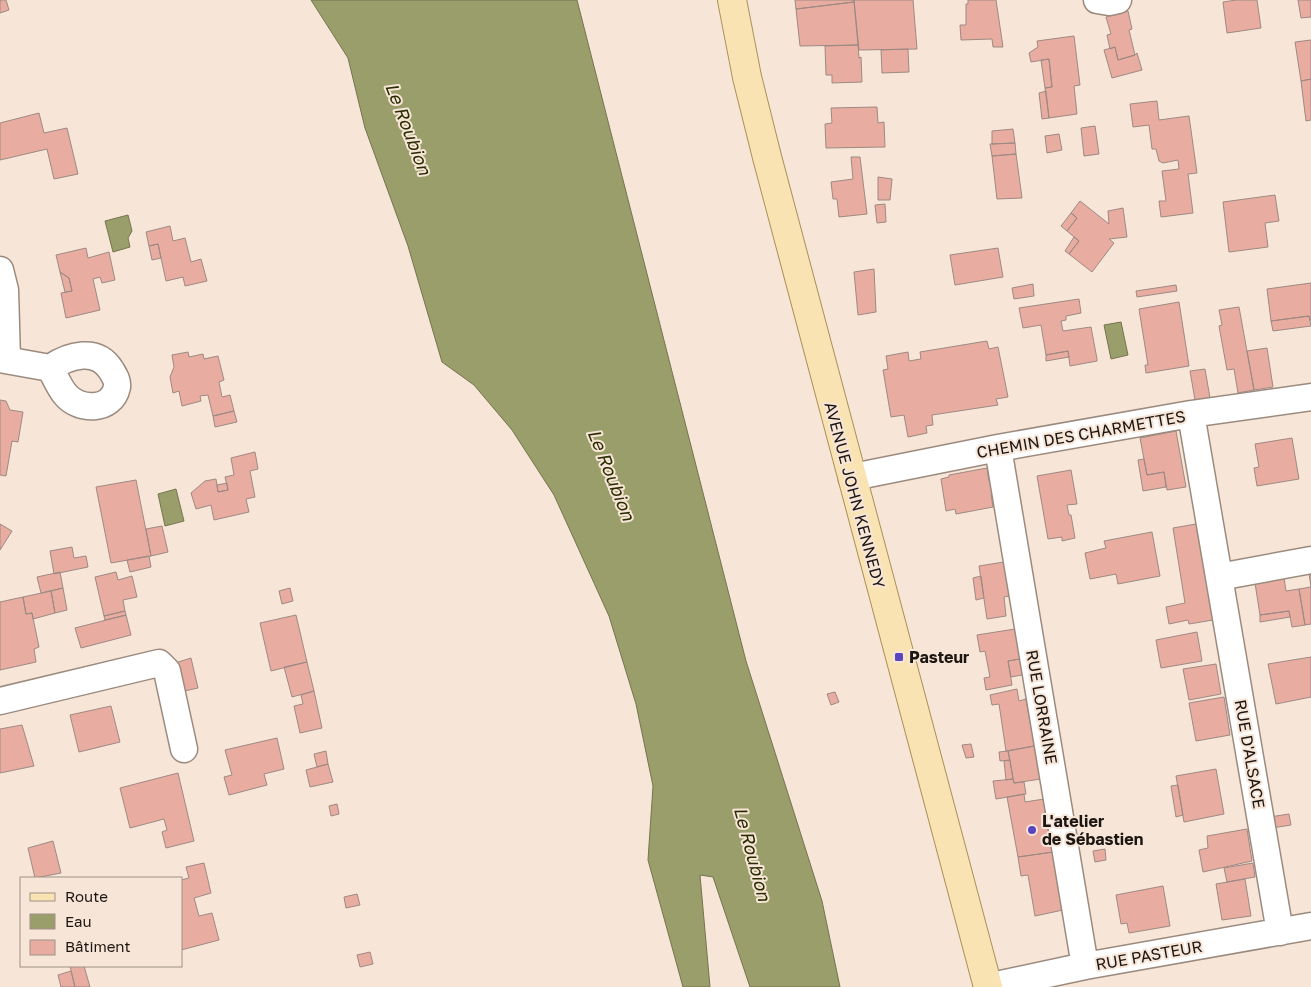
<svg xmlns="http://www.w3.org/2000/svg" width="1311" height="987" font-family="'Golos Text',sans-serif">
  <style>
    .water { fill: #999e6a; stroke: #747550 }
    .building { fill: #e8ada0; stroke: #9e8984 }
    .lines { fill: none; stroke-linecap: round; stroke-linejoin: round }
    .minor-casing { stroke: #9b8b7f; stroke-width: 29 }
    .major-casing { stroke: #a9905a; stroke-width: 30 }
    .minor { stroke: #fff; stroke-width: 26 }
    .major { stroke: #f9e3b3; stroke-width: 28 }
    .poi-dot { fill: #5946be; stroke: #f7e5d7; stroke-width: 2 }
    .labels { text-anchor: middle; stroke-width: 4; stroke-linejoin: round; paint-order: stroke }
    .street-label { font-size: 16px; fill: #1c1612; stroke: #f7e5d7 }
    .poi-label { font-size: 16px; font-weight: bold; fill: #1c1612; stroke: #f7e5d7; text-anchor: start }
    .water-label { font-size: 18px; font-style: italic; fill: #292c01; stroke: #f7e5d7 }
  </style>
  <rect width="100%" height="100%" fill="#f7e5d7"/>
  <path class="water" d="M311 0H577L746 661 822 901 840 987H750L713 877 700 875 710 987H683L648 860 653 786 636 704 609 616 554 495 512 430 474 385 442 362 408 246 365 128 348 58Z
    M128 215 132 231 128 238 130 247 113 252 105 221Z
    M1121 322 1128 355 1111 359 1104 325Z
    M176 489 184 521 165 526 158 494Z"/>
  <path class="building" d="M0 0H6L9 10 0 13Z
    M795 0H854V2L796 9Z
    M854 0H913L917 49 859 50Z
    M968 0H996L1003 47H993L992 39 961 40 960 25H966V4H968Z
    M1236 0H1257L1261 28 1227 33 1223 2Z
    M1298 0H1311V17L1301 18Z
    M854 2 858 45 800 46 796 9Z
    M1128 11 1132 29 1129 30 1135 55 1118 60 1115 47 1110 49 1107 35 1111 34 1106 17Z
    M1074 36 1080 85 1074 86 1077 114 1049 118 1045 88 1052 87 1049 59 1031 62 1029 53 1038 47 1037 41Z
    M1311 40V79L1301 81 1295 42Z
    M858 45 859 58 861 57 862 82 832 83V75H826L825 46Z
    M1115 47 1118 60 1135 55 1137 53 1142 70 1112 78 1104 50Z
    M908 49 909 72 882 73 881 50Z
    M1049 59 1052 87 1045 88 1041 60Z
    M1311 79V120L1306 121 1301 81Z
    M1046 91 1049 118 1042 119 1039 93Z
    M1157 101 1159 120 1189 116 1197 173 1188 174 1193 213 1161 217 1159 201H1166L1162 171 1179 169 1178 160 1163 163 1159 161 1156 149H1152L1149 125 1133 127 1130 104Z
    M877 107 878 123 884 122 885 147 826 148 825 124 832 123 831 108Z
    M39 113 44 133 67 128 78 174 54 179 47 149 0 160V123Z
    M1095 126 1099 154 1084 156 1081 128Z
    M1013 129 1015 143 992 144V131Z
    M1059 134 1062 150 1047 153 1045 136Z
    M1015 143 1016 154 992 156 990 144Z
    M1016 154 1022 198 997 199 992 156Z
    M851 157H860L867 214 839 217 837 199H833L831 182 853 179Z
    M878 177 892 179 890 200H878Z
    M1275 195 1279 221 1265 223 1268 247 1229 252 1223 202Z
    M1080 201 1109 224 1108 211 1123 208 1127 237 1109 239 1114 243 1092 272 1069 254 1079 241 1067 231 1077 218 1071 213Z
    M885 204 886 222 877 223 875 205Z
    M1071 213 1077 218 1067 231 1061 226Z
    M170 226 173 241 185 238 191 262 201 259 207 281 185 286 183 277 166 281 158 244 149 246 146 232Z
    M1074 237 1079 241 1069 254 1065 251Z
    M158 244 161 258 152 260 149 246Z
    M86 248 88 258 109 252 115 280 102 283 100 277 93 279 100 310 66 318 61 293 72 291 69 278 60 272 56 255Z
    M998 248 1003 277 955 285 950 255Z
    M874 269 876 312 858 315 854 272Z
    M60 272 69 278 72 291 65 292Z
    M1311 283V321L1309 316 1271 321 1267 289Z
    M1033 284 1034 296 1014 299 1012 288Z
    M1176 285 1177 291 1137 297 1136 291Z
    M1079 299 1081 313 1066 316V320L1061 321 1063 331 1091 327 1097 359V361L1070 366 1068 351 1046 355 1041 325 1023 328 1019 308Z
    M1179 302 1189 366 1146 373 1145 365H1148L1139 309Z
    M1239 307 1254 390 1238 393 1234 369 1227 370 1219 326 1222 325 1219 310Z
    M1309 316 1311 326 1273 331 1271 321Z
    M987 341 989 349 998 347 1008 397 996 399 998 405 932 415 933 425 926 426 927 433 908 437 904 415 891 417 883 370 888 369 886 356 908 352 909 361 921 359 920 352Z
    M1267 348 1273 387 1254 390 1247 351Z
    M1068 351 1069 357 1046 361V355Z
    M188 352 189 357 203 354 204 359 218 356 224 380 219 382 222 397 230 395 234 411 213 416 208 395 200 396 201 401 182 406 179 391 173 393 170 377 174 367 172 355Z
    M1205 369 1210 398 1195 400 1190 371Z
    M0 400 6 401 10 410 23 412 18 442 12 441 6 476 0 475Z
    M234 411 237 422 215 427 213 416Z
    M1176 431 1186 487 1167 490 1164 472 1147 475 1140 438Z
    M1292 438 1299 479 1257 486 1254 468 1259 467 1255 444Z
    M255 452 258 469 250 471 255 497 246 499 249 512 214 520 211 505 196 509 191 493 205 481 216 479 218 492 228 490 225 477 234 475 231 458Z
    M1144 459 1147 475 1164 472 1166 487 1143 491 1138 460Z
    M987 468 989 481 994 480 996 492 991 494 993 507 956 514 955 509 946 511 941 479 949 477V475Z
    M1071 470 1077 504 1067 505 1069 515H1071L1075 538 1062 541V537L1048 539 1037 476Z
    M136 480 151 556 111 563 96 487Z
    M227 483 228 490 218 492 217 485Z
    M0 524 12 531 0 550Z
    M1196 524 1213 620 1189 624 1188 620 1169 624 1166 607 1185 603 1173 528Z
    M162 526 168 552 151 556 146 529Z
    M1152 532 1160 576 1118 584 1116 574 1090 579 1085 553 1106 548 1104 541Z
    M72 547 74 558 86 556 88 567 54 574 50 551Z
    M149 556 151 567 130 572 127 560Z
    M1004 562 1014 595 1004 597 1006 616 987 619 979 566Z
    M60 572 63 588 41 593 37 577Z
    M116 572 118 580 132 576 137 597 123 600 125 611 104 616 95 577Z
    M1309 573H1311V624L1305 625 1299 589 1311 587Z
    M981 576 984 598 976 600 973 578Z
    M1284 578 1286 591 1299 589 1305 625 1292 627 1289 611 1260 615 1255 583Z
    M63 588 67 610 55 613 51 591Z
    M290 588 293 601 282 604 279 591Z
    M51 591 55 613 33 619 32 613 26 614 23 597Z
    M23 597 26 614 32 613 39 647 34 649 36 662 0 670V602Z
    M125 611 126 615 105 620 104 616Z
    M1289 611 1290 617 1260 622V615Z
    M126 615 131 635 81 648 75 628Z
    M296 615 307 662 271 671 260 623Z
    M1015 629 1020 659 1008 661 1012 685 986 690 984 678 990 677 985 651 980 652 977 635Z
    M1197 632 1202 661 1161 668 1156 640Z
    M1311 657V697L1276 704 1268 664Z
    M191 658 198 688 180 692 172 664Z
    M1025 658 1027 674 1011 677 1008 661Z
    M307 662 314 691 292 697 284 667Z
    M1216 664 1221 694 1189 700 1183 669Z
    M1017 689 1019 701 1026 699 1032 733 1037 732 1039 745 1006 751 999 704 992 705 990 695Z
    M314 691 322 728 300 733 294 706 303 704 301 695Z
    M835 692 839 702 831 705 827 694Z
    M1224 697 1230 735 1196 741 1189 703Z
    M111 706 120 742 79 752 70 715Z
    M22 725 34 766 0 773V729Z
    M277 738 284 769 264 774 267 785 229 795 224 777 232 775 225 750Z
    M971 744 974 757 966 758 962 745Z
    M1035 746 1041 779 1014 783 1008 751Z
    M326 751 328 764 317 767 314 754Z
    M1008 751 1010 760 1000 761 999 752Z
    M1010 760 1013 779 1006 780 1004 761Z
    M328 764 333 782 310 787 306 770Z
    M1216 769 1224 814 1184 822 1176 776Z
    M178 773 194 841 166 848 162 832 167 830 164 819 130 828 120 788Z
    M1013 779 1014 783 1024 782 1026 794 996 799 993 781Z
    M1178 785 1183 815 1176 817 1171 786Z
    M1024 794 1025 802 1044 799 1053 852 1018 857 1007 797Z
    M337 804 339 814 331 816 329 806Z
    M1289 814 1291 825 1272 828 1270 817Z
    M1247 829 1252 861 1203 872 1199 850 1208 848 1207 836Z
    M53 841 61 873 35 878 28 848Z
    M1105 849 1106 860 1095 862 1093 851Z
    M1053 852 1063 910 1035 916 1028 875 1021 876 1018 857Z
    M204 863 211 893 194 898 199 916 212 913 219 940 181 950V880L189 878 186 867Z
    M1253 863 1255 877 1227 882 1224 868Z
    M1245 879 1251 916 1222 920 1216 884Z
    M1163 886 1170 926 1129 933 1127 923 1121 924 1116 895Z
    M357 894 360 905 346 908 344 897Z
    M370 952 373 964 360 967 357 955Z
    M70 966H84L90 987H75Z
    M71 971 75 987H61L58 975Z"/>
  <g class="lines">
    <defs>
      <path id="minor" d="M1097 0 1109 2 1118 0
        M0 270 5 290 7 360
        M0 359 50 368C69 355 97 347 111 370 114 375 118 381 117 387 112 412 78 411 65 394 59 387 55 376 50 368
        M1191 414 1280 932
        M998 448 1085 966
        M852 479 868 474 998 448 1191 414 1311 397
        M1219 577 1311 560
        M0 701 159 663 167 671 184 749
        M987 987 1085 966 1311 926"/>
      <path id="major" d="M732 0 747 77 767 157 988 987"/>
    </defs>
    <use href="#minor" class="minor-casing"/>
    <use href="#major" class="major-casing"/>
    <use href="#minor" class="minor"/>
    <use href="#major" class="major"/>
  </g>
  <g class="poi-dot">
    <rect x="894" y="652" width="10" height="10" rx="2.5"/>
    <circle cx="1032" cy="830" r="5"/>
  </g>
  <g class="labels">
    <g class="street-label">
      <text transform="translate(1081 434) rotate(-10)" y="6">CHEMIN DES CHARMETTES</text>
      <text transform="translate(855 495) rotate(75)" y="6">AVENUE JOHN KENNEDY</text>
      <text transform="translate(1042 707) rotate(80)" y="6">RUE LORRAINE</text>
      <text transform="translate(1250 754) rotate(80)" y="6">RUE D'ALSACE</text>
      <text transform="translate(1149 955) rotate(-10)" y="6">RUE PASTEUR</text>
    </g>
    <g class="poi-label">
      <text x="909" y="663">Pasteur</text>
      <text x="1042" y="827">L'atelier<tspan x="1042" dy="18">de Sébastien</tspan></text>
    </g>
    <g class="water-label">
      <text transform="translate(408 129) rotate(69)" y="6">Le Roubion</text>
      <text transform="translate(611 475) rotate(68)" y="6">Le Roubion</text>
      <text transform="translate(752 854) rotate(75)" y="6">Le Roubion</text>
    </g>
  </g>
  <rect x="20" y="877" width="162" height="90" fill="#f7e5d7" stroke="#9f9288"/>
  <rect x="30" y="893" width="25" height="8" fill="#f9e3b3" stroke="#9f9288"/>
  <text x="65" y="902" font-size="15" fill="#1c1612">Route</text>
  <rect x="30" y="914" width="25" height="15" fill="#999e6a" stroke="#9f9288"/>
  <text x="65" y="927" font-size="15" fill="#1c1612">Eau</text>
  <rect x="30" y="940" width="25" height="15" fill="#e8ada0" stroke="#9f9288"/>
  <text x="65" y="952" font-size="15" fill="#1c1612">Bâtiment</text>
</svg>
